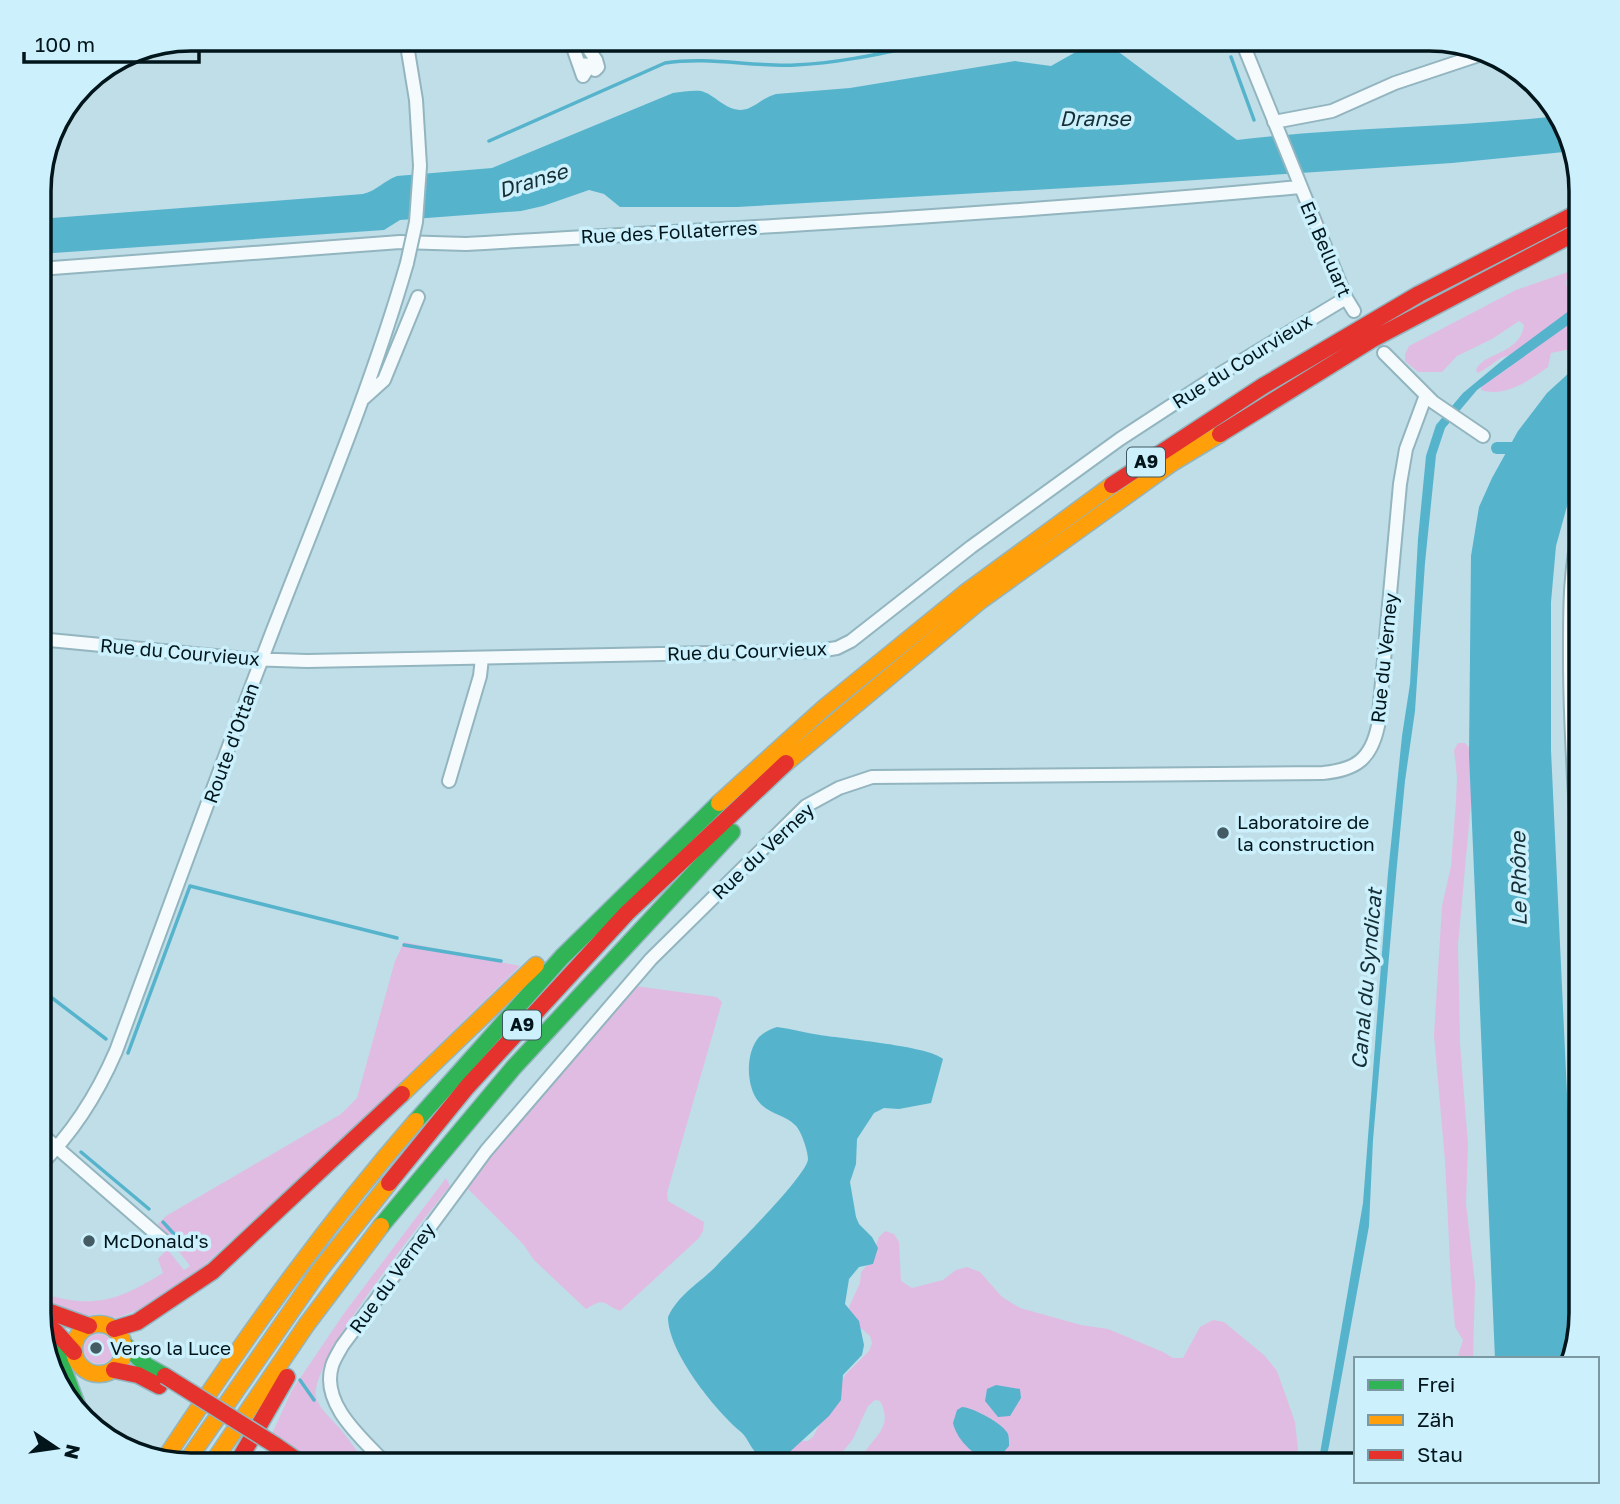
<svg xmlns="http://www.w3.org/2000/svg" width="1620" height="1504" font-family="'Golos Text',sans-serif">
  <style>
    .green { fill: #e1bce2 }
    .water { fill: #56b3cc }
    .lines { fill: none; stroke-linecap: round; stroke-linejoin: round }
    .stream { stroke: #56b3cc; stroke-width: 3.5 }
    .canal { stroke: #56b3cc; stroke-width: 12 }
    .street-casing { stroke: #92b5bf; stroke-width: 16 }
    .fast-casing { stroke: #92b5bf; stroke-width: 19 }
    .slow-casing { stroke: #92b5bf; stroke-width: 19 }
    .jam-casing { stroke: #92b5bf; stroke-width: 19 }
    .street { stroke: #f5fafc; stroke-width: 12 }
    .fast { stroke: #30b455; stroke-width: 16 }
    .slow { stroke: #ff9f0a; stroke-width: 16 }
    .jam { stroke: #e5322d; stroke-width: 16 }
    .street-bridge-casing { stroke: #92b5bf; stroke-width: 16; stroke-linecap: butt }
    .jam-bridge-casing { stroke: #92b5bf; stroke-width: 19; stroke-linecap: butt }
    .street-bridge { stroke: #f5fafc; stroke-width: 12 }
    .jam-bridge { stroke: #e5322d; stroke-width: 16 }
    .poi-dot { fill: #445b63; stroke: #ccf1fd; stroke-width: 2.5 }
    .labels { text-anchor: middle; stroke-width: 7; stroke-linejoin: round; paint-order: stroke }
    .shield { fill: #ccf1fd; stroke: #3e575f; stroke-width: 2 }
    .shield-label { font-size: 18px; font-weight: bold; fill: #01151b }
    .street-label { font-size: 19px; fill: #01151b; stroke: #ccf1fd }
    .poi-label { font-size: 19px; fill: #01151b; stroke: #ccf1fd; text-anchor: start }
    .water-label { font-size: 21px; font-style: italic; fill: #162f36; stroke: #ccf1fd }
    .rim { fill: none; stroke: #01151b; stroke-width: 3.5 }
  </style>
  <rect width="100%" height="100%" fill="#bfdee8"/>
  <path class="green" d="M1568 272 1571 273 1566 282 1568 292H1572L1581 285V339L1571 349 1551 353 1548 367C1530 380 1505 398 1481 390L1482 386 1510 367 1513 361 1510 355C1498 357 1489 368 1478 373L1476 370C1483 352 1520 355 1524 325L1519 321 1492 339 1457 356 1442 372H1418L1405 361V354L1409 346 1516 290Z
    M1458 743H1465L1473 752 1475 760 1458 944 1460 1044 1468 1144 1466 1203 1475 1284 1473 1359H1457L1463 1340 1455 1327 1451 1281 1445 1161 1434 1035 1442 906 1451 866 1456 801 1457 777 1454 750Z
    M404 942 520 966 348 1134 199 1270 151 1305 117 1318 99 1314 83 1316 39 1298V1292C91 1310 118 1301 163 1273L158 1259 167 1249 184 1270 190 1266 158 1224 166 1216 341 1114 357 1098 395 961Z
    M635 986 717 997 722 1002 667 1193 668 1201 704 1222 703 1231 699 1238 620 1311C601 1303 606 1297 586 1309L534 1260 523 1244 467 1188 504 1136Z
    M446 1178 450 1186C424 1220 309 1360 316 1397 319 1409 334 1421 342 1431 351 1442 359 1454 367 1465H313L271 1436 292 1390 345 1312Z
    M885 1231 894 1234 899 1242 901 1281 912 1288 943 1280 956 1270 967 1267 980 1272 1002 1297 1020 1308 1081 1325 1108 1329 1163 1352 1173 1358H1183L1200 1327 1213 1320 1224 1322 1265 1356 1277 1371 1295 1422 1298 1449 1294 1465H1059L1050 1458 1023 1465H860C864 1440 897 1432 880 1401L875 1400 868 1406 853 1439 832 1465H780L776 1459 777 1453 798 1441H808L813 1437 845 1375 869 1351 872 1343 870 1336 851 1320 849 1307 860 1283 861 1272 870 1262 879 1237Z
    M84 1349a15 15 0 1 1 30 0a15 15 0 1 1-30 0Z"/>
  <path class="water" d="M1101 45 1116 50 1237 140C1344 127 1452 128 1559 116L1570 132 1574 151 1452 163 1120 185 737 207H620L604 194 589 190 543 206 521 211 400 220 384 230 39 254V219L363 194C376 191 384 181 397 176L492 168 673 93C682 92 692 90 701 91 714 94 725 110 741 110 753 110 763 97 776 94L850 88 1015 61 1051 66 1081 49Z
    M1581 302V316L1477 390 1445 428 1436 455 1425 563 1415 711 1405 781 1397 865 1373 1140 1369 1226 1329 1446 1325 1465H1318L1363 1203 1388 873 1402 736 1410 684 1418 539 1426 456 1436 425 1463 393 1504 359Z
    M1581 362V481L1569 499 1556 546 1551 602V750L1578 1331 1572 1359H1495L1469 755 1471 556 1479 507 1492 478 1518 431 1547 393Z
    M777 1027C792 1029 806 1033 820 1035 844 1039 929 1046 943 1059L931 1103 899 1109 884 1108 874 1113 857 1139 856 1164 850 1182 856 1217 859 1224 872 1237 878 1248 873 1264 859 1267 849 1279 845 1304 859 1321 864 1345 862 1355 843 1375 841 1400 829 1416 782 1459C776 1459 767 1460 761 1457 751 1451 749 1439 741 1432 715 1410 668 1352 668 1317 679 1293 702 1282 719 1263 734 1248 808 1174 808 1159 808 1151 801 1130 795 1125 785 1115 768 1114 759 1102 746 1087 745 1053 759 1037 764 1032 771 1029 777 1027Z
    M996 1385 1020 1389 1021 1398 1010 1416 998 1417 985 1401 987 1389Z
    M962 1407C972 1407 1004 1424 1008 1434 1009 1437 1009 1442 1009 1446L996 1461C977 1460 957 1441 953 1423L957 1410Z"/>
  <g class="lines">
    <path class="stream" d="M1231 57 1254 120
      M489 141 665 63C708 56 752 67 795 65 847 63 899 49 950 39
      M404 945 501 961
      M39 988 106 1039
      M128 1053 190 886 397 938
      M39 1118 47 1124
      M81 1152 149 1209
      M163 1222 185 1246
      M300 1380 314 1400"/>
    <path class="canal" d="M1497 448H1524"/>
    <defs>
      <path id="street" d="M406 39 416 100 420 166
        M570 39 583 76 590 65 579 64
        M1241 39 1346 298 1354 311
        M588 48 596 60 598 67 595 70
        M1274 122 1332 111 1395 83 1488 52
        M39 269 400 242 466 244C744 228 1022 213 1300 187
        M1384 353 1433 402 1483 436
        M364 398 384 380 418 297
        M1581 522C1569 572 1570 611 1570 661 1570 740 1577 819 1581 898
        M39 639 246 659 307 661 817 651 837 648 851 641 971 547 1120 439 1215 377 1346 298
        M449 781 480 676 482 658
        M39 1132 163 1240
        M39 1166C73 1133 97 1095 116 1051 168 911 219 770 273 630 320 509 371 388 407 263
        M387 1465C364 1440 320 1405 332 1366 334 1359 339 1352 342 1346L486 1151 651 959 806 806 839 788 872 777 1323 773C1356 770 1371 759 1378 726L1400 484 1406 449 1426 395"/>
      <path id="fast" d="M416 1121 562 957 719 803
        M381 1226 514 1067 732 832
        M42 1338 59 1358 83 1421
        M124 1344 147 1366 165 1376"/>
      <path id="slow" d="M786 763 980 601 1172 463 1220 434
        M719 803 825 707 965 593 1112 485
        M402 1094 536 965
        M74 1349a25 25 0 1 1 50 0a25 25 0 1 1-50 0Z
        M164 1460C242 1342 323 1228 416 1121
        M185 1464 319 1271 389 1183
        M211 1465 307 1324 381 1226"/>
      <path id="jam" d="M1220 434 1373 339 1581 230
        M1112 485 1263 386 1419 294 1581 211
        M389 1183 467 1087 627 913 786 763
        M39 1308 89 1326
        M39 1320 56 1332 74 1352
        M114 1329 137 1322 213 1271 402 1094
        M114 1370 138 1375 159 1386
        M275 1445 304 1465
        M236 1465 287 1377"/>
    </defs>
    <use href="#street" class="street-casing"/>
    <use href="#fast" class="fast-casing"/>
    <use href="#slow" class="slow-casing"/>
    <use href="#jam" class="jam-casing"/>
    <use href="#street" class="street"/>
    <use href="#fast" class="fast"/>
    <use href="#slow" class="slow"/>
    <use href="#jam" class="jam"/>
    <defs>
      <path id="street-bridge" d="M407 263 416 222 420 166"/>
      <path id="jam-bridge" d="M165 1376 275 1445"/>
    </defs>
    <use href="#street-bridge" class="street-bridge-casing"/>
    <use href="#jam-bridge" class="jam-bridge-casing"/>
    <use href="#street-bridge" class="street-bridge"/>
    <use href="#jam-bridge" class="jam-bridge"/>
  </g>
  <g class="poi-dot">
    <circle cx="1223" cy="833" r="7"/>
    <circle cx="89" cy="1241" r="7"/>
    <circle cx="96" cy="1348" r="7"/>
  </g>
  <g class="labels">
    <g class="shield">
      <rect x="1127" y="447.5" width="38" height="29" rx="5"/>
      <rect x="503" y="1010.5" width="38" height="29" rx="5"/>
    </g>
    <g class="shield-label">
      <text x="1146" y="468">A9</text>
      <text x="522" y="1031">A9</text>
    </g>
    <g class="street-label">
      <text transform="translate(669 232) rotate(-3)" y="7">Rue des Follaterres</text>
      <text transform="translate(1326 249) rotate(67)" y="7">En Belluart</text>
      <text transform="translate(1242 361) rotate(-32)" y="7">Rue du Courvieux</text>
      <text transform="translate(747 651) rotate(-2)" y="7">Rue du Courvieux</text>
      <text transform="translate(180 652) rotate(5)" y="7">Rue du Courvieux</text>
      <text transform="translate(1384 658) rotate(-84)" y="7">Rue du Verney</text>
      <text transform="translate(231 743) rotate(-70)" y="7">Route d'Ottan</text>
      <text transform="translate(763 851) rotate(-43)" y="7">Rue du Verney</text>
      <text transform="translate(392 1278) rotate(-54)" y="7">Rue du Verney</text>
    </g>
    <g class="poi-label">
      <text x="1237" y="829">Laboratoire de<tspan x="1237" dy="22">la construction</tspan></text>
      <text x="103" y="1248">McDonald's</text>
      <text x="110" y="1355">Verso la Luce</text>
    </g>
    <g class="water-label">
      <text x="1095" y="126">Dranse</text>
      <text transform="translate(533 181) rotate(-17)" y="7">Dranse</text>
      <text transform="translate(1519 879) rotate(-91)" y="7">Le Rhône</text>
      <text transform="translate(1367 979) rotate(-85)" y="7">Canal du Syndicat</text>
    </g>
  </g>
  <path d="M0 0H1620V1504H0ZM191 51H1429A140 140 0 0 1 1569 191V1313A140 140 0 0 1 1429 1453H191A140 140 0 0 1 51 1313V191A140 140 0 0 1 191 51Z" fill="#ccf1fd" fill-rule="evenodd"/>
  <path class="rim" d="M191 51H1429A140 140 0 0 1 1569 191V1313A140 140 0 0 1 1429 1453H191A140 140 0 0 1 51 1313V191A140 140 0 0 1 191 51Z"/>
  <rect x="1354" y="1357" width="245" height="126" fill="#ccf1fd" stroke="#7b99a3" stroke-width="2"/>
  <rect x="1368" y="1380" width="35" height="10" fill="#30b455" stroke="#7b99a3" stroke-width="2"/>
  <text x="1417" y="1392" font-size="21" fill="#01151b">Frei</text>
  <rect x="1368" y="1415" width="35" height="10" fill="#ff9f0a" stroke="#7b99a3" stroke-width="2"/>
  <text x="1417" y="1427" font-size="21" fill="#01151b">Zäh</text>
  <rect x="1368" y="1450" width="35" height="10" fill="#e5322d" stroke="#7b99a3" stroke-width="2"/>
  <text x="1417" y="1462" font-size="21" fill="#01151b">Stau</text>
  <g transform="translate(56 1448) rotate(103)" stroke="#ccf1fd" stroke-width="5" paint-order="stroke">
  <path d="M0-5L12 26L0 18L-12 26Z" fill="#01151b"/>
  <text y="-10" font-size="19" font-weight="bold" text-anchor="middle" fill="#01151b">N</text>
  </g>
  <path d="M24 52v10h175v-10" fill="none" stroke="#01151b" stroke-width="3.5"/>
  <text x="35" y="52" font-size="21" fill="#01151b" stroke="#ccf1fd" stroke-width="5" paint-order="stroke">100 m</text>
</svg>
